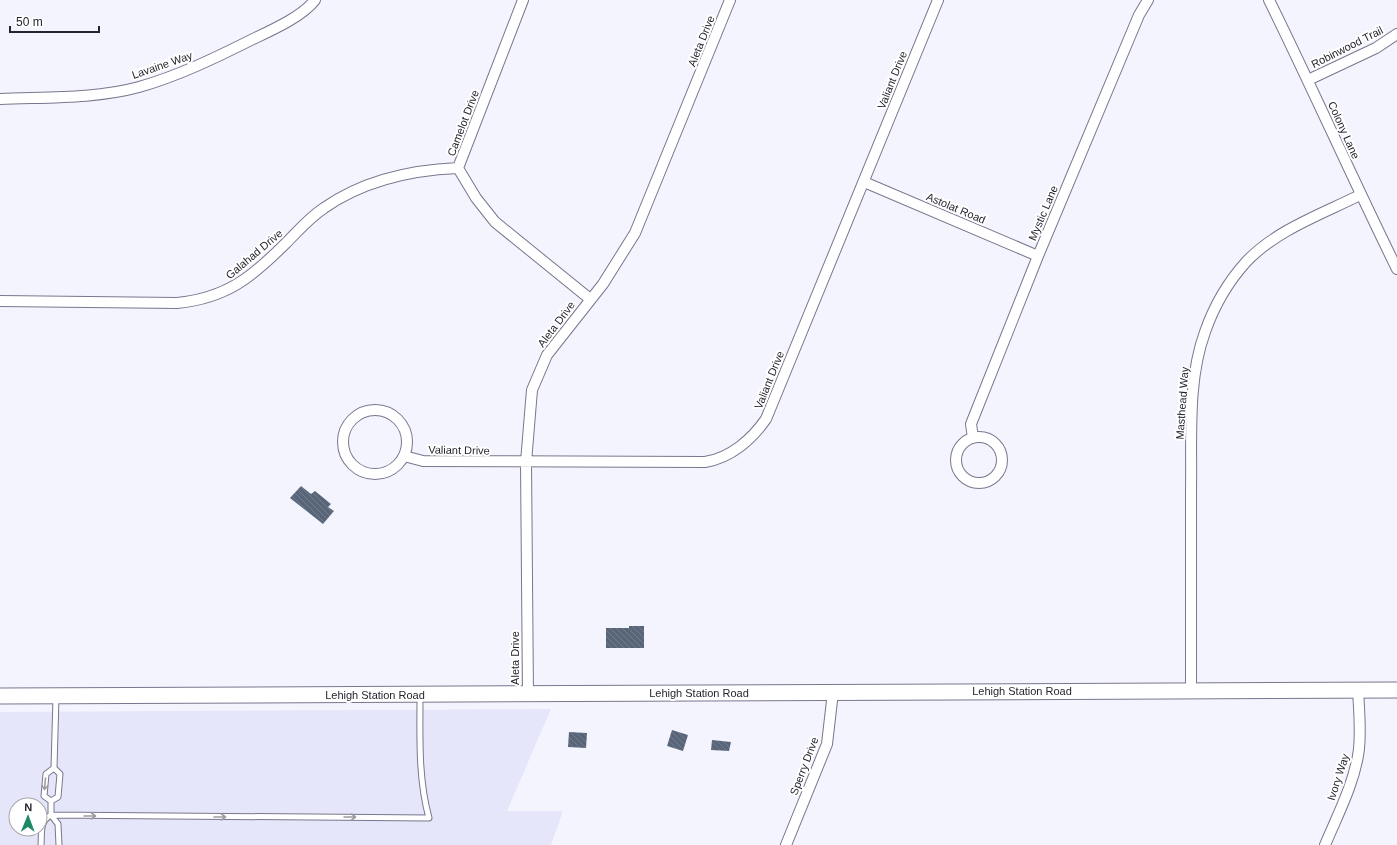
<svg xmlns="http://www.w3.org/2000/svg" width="1397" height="845" font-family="Arial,sans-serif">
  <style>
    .built { fill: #e6e6fa; fill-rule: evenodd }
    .building { fill: url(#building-back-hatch) }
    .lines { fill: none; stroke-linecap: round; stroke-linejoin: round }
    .lane-casing { stroke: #77778e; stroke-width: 7 }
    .street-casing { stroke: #77778e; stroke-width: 12 }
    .secondary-casing { stroke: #77778e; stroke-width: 17 }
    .lane { stroke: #fff; stroke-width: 5 }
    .street { stroke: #fff; stroke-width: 10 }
    .secondary { stroke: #fff; stroke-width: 15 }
    .oneway { stroke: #9d9da1 }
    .labels { text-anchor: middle; stroke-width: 4; stroke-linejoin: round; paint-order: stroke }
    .street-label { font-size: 11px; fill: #25252e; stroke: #fff }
  </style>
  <defs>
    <pattern id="building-back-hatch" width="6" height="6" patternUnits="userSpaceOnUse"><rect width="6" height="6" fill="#596579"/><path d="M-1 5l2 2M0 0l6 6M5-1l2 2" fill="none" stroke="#727b8b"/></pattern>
  </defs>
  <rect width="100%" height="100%" fill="#f4f4ff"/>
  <path class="built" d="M551 709 507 811H563L551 845H0V712ZM16 805H40V829H16Z"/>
  <path class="building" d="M301 486 311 494 315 491 331 504 328 507 334 511 323 524 290 498Z
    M629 626H644V648H606V628H629Z
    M672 730 688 735 683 751 667 746Z
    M569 732 587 733 586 748 568 747Z
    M712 740 731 742 729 751 711 750Z"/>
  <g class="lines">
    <defs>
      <path id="lane" d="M51 801 58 797 60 774 54 768 56 697
        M51 801 44 796 46 774 54 768
        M51 815 58 824 59 845
        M51 815V801
        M41 845C42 834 39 821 51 815L429 818C418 778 420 737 420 696"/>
      <path id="street" d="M1269 0C1313 89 1353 180 1397 269
        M1308 80 1376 48 1397 34
        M0 99C46 97 95 99 139 87 178 76 215 58 251 40 270 31 302 17 315 0
        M458 168 476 198 495 222 590 299
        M458 168 523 0
        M864 182 1038 256
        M0 301 177 303C227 298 252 277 286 243 298 231 309 218 324 208 364 180 410 170 458 168
        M343 442a32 32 0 1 1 64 0a32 32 0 1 1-64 0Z
        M956 460a23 23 0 1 1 46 0a23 23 0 1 1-46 0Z
        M973 438 971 424 1038 256 1139 15 1148 0
        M404 456 423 461 705 462C731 458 752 439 766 419L938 0
        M1191 691C1191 624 1191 557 1191 491 1192 439 1187 381 1205 332 1214 306 1228 282 1246 262 1276 230 1322 214 1360 195
        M528 695 526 462 532 390 547 355 603 284 635 233 730 0
        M786 845 827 744 833 692
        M1325 845C1338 814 1355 782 1359 749 1361 729 1359 709 1358 690"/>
      <path id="secondary" d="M0 696 1397 690"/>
    </defs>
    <use href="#lane" class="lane-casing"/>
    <use href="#street" class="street-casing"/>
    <use href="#secondary" class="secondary-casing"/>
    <use href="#lane" class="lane"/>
    <use href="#street" class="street"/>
    <use href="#secondary" class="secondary"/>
  </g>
  <defs><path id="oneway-shaft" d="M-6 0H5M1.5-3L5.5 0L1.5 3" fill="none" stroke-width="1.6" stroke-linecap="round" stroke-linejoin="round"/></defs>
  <g class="oneway">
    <use href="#oneway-shaft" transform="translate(45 784) rotate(95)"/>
    <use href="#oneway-shaft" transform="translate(90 816)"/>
    <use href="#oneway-shaft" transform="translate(220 817)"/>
    <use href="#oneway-shaft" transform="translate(350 817)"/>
  </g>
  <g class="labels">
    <g class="street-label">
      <text transform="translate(701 41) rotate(-68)" y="4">Aleta Drive</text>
      <text transform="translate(1347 47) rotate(-27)" y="4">Robinwood Trail</text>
      <text transform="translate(162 65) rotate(-19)" y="4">Lavaine Way</text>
      <text transform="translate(892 80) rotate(-68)" y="4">Valiant Drive</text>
      <text transform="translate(463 123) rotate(-69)" y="4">Camelot Drive</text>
      <text transform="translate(1344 130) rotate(66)" y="4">Colony Lane</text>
      <text transform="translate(956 208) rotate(23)" y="4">Astolat Road</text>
      <text transform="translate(1043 213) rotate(-67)" y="4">Mystic Lane</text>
      <text transform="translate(254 254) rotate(-40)" y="4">Galahad Drive</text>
      <text transform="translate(556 324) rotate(-53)" y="4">Aleta Drive</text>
      <text transform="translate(769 380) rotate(-68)" y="4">Valiant Drive</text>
      <text transform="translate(1182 403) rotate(-86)" y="4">Masthead Way</text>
      <text transform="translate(459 450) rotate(1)" y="4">Valiant Drive</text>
      <text transform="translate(515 658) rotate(-90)" y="4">Aleta Drive</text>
      <text x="1022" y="695">Lehigh Station Road</text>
      <text x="699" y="697">Lehigh Station Road</text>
      <text x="375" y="699">Lehigh Station Road</text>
      <text transform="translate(804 766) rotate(-69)" y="4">Sperry Drive</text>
      <text transform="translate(1338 777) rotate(-72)" y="4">Ivory Way</text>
    </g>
  </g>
  <g transform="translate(28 817) rotate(1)"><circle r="19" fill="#ffffff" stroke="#a8a8ab"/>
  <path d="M0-3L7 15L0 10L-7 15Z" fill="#1c8967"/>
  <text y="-6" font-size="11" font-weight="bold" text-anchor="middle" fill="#25252e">N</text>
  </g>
  <path d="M10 26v6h89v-6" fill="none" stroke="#25252e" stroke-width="2"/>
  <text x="16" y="26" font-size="12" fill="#25252e" stroke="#ffffff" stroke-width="3" paint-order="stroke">50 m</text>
</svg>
